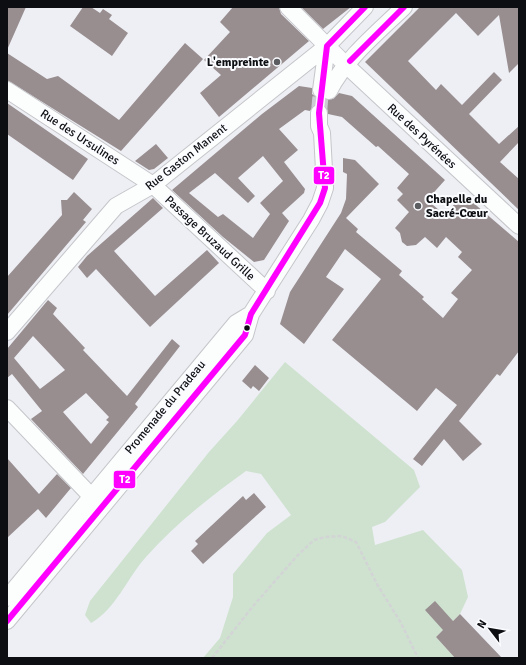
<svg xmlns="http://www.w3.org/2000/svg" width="526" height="665" font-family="Signika,sans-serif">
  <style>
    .green { fill: #cee2cf }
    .building { fill: #988e90; fill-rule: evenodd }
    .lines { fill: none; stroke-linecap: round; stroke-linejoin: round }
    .minor-tunnel { stroke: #cccdd2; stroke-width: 16; stroke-dasharray: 16 8; stroke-linecap: butt }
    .minor-casing { stroke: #c5c6ca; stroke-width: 18 }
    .path { stroke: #d3d4d5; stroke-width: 2.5; stroke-dasharray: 4 2; stroke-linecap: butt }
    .minor { stroke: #fcfdfd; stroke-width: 16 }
    .bus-1-casing { stroke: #fbfcff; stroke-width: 9 }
    .bus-1 { stroke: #f0f; stroke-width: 6 }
    .poi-dot { fill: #5c5d60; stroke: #fbfcff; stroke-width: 1.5 }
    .bus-dot { fill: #0d0e11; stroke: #fbfcff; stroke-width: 1.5 }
    .labels { text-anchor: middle; stroke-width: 4; stroke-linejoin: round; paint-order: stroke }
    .poi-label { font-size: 12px; font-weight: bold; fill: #0d0e11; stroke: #fbfcff; text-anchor: end }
    .street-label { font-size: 12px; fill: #0d0e11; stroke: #fbfcff }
    .line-badge { stroke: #fbfcff; stroke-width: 1.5 }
    .badge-label { font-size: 11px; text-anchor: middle; font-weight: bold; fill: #fff }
  </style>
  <rect width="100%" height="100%" fill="#eeeff4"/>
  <path class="green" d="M285 362 414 470 420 487 385 522 372 527 375 545 423 530 462 570 468 597 460 614 436 637 455 658H203L220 638 233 597V574L267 533 291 515 261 474 246 471C210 497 175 524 146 557 127 578 116 609 91 623L85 615 90 601 209 452 237 421Z"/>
  <path class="building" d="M7 7H26L7 50Z
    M83 7H91L100 13 103 9 112 15 109 19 128 33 112 56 70 26Z
    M233 7H279L281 14 309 41 219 117 200 93 221 75 204 60 230 32 220 22Z
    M301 7H351L323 29Z
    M420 7H519V63L509 73 499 15 478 36 456 13 408 61 436 90 441 84 462 105 494 72 502 80 469 114 499 144 519 126V142L500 162 519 179V210L365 62Z
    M185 43 203 59 121 151 7 80V53L47 79 58 76 119 120Z
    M299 86 312 88V94L319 99H333L339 93 352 96 445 180 427 200 445 215 463 194 519 242V351L500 376 497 374 459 421 482 444 463 461 444 439 422 466 413 459 457 405 436 388 417 411 332 340 381 279 345 249 326 277 344 289 304 344 280 324 290 292 341 213 346 199 347 174 343 172V158L355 160 379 184 346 218 358 229 356 232 402 271 399 275 424 297 422 299 443 318 458 299 451 293 472 270 458 257 462 252 446 237 437 248 425 237 416 245 407 246 402 242 400 233 395 228 409 212 397 200 403 194 397 188 409 174 378 146 376 147 342 117 328 114 327 109 324 105 319 104 314 105 310 111 305 110 279 129 298 150 284 162 305 189 304 193 282 213 289 221 264 260 254 262 223 237 172 190 262 114ZM263 156 283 181 260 203 270 214 253 238 223 214 218 217 189 193 215 173 248 203 255 196 238 178Z
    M7 103 88 159 73 180 7 134Z
    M156 144 168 158 154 169 149 170 135 161Z
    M74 192 92 209 83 220 86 222 7 315V277L62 215 61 200H67Z
    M153 198 163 208 114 251 155 296 207 250 219 263 150 327 96 269 87 278 78 267 87 256Z
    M48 300 57 308 53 314 85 348 83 350 127 396 172 339 180 346 135 404 138 407 83 474 31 419 42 411 12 374 7 378V349ZM33 336 65 370 40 389 14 358ZM86 393 109 417 106 420 109 422 91 444 63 412Z
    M255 365 269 378 259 391 253 386 251 389 242 381Z
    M7 458 39 494 57 474 71 488 46 518 38 509 7 538Z
    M254 493 266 507 203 564 191 551 198 544 195 541 243 496 246 500Z
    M435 601 453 621 460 614 502 658H455L436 637 443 630 425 610Z"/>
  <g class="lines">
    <path class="minor-tunnel" d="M319 113 321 90"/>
    <defs>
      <path id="minor" d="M288 7 346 65 519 226
        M7 90 153 185 267 291
        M321 90 327 46
        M329 91C346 58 377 33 404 7
        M7 332 116 206 153 185 327 46 365 7
        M7 408 91 496 96 505
        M7 598 236 323 251 314
        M7 621 245 335 251 314 311 220 320 203 325 188 322 133 319 126V113"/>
    </defs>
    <use href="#minor" class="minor-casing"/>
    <path class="path" d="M212 658 254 605 298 555 314 540 325 537 342 536 356 542 377 584 401 623 418 658"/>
    <use href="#minor" class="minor"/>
    <defs>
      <path id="bus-1" d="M350 61 404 7
        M7 621 245 335 251 314 320 203 325 188 319 113 327 46 365 7"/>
    </defs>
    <use href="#bus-1" class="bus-1-casing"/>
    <use href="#bus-1" class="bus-1"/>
  </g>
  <g class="poi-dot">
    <circle cx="277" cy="62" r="4"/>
    <circle cx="418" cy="206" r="4"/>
  </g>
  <circle class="bus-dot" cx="247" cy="328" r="3.5"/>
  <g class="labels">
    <g class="poi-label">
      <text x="269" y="66">L'empreinte</text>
      <text x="426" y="203" text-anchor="start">Chapelle du<tspan x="426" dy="14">Sacré-Cœur</tspan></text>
    </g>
    <g class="street-label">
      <text transform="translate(422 136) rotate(43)" y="4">Rue des Pyrénées</text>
      <text transform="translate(80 137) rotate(33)" y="4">Rue des Ursulines</text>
      <text transform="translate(186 157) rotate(-38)" y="4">Rue Gaston Manent</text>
      <text transform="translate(210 238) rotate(43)" y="4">Passage Bruzaud Grille</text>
      <text transform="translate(165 407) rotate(-50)" y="4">Promenade du Pradeau</text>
    </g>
  </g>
  <g class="line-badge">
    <rect x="313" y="166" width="22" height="19" rx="4" fill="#f0f"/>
    <rect x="113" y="470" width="23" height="19" rx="4" fill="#f0f"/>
  </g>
  <g class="badge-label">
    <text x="324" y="179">T2</text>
    <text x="125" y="483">T2</text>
  </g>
  <rect width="526" height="665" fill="none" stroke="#0d0e11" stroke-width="16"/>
  <g transform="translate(490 629) rotate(301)" stroke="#fbfcff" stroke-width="3" paint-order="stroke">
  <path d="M0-3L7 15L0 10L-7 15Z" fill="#0d0e11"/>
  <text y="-6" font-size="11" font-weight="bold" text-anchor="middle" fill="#0d0e11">N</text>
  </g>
</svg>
